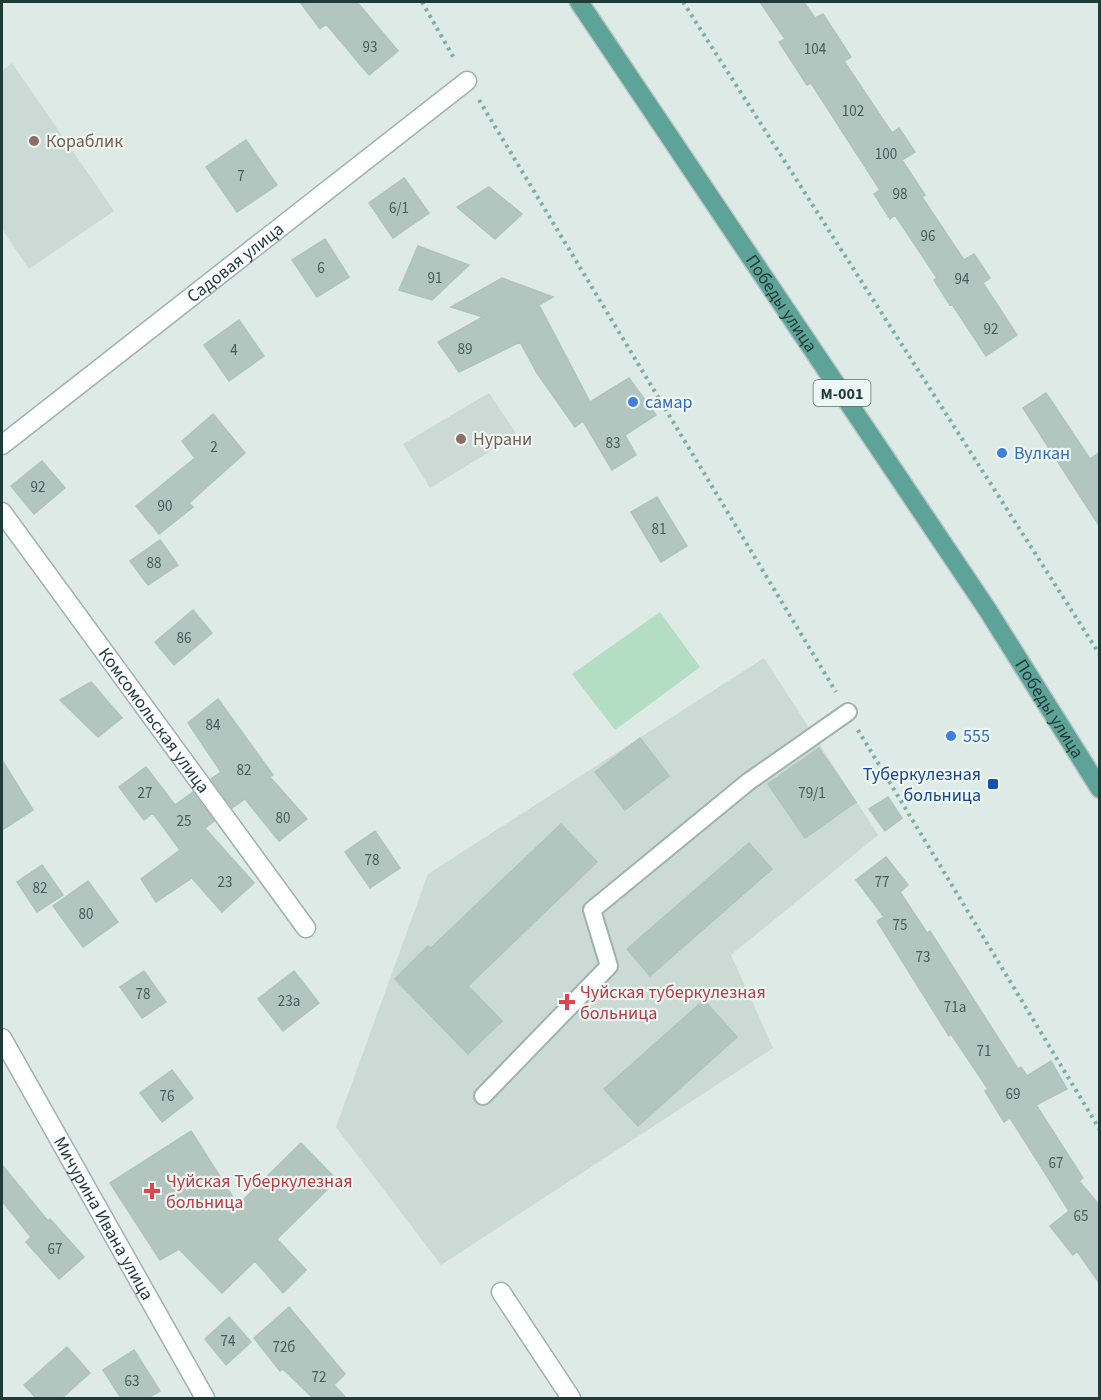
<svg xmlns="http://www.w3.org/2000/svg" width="1101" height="1400" font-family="'Source Sans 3',sans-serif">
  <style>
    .built { fill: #cbdad5 }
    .green { fill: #b4dec3 }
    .building { fill: #b2c5bf; stroke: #afc4be; stroke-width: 1.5 }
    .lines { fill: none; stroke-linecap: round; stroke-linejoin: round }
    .lane-casing { stroke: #a0b2ae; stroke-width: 20 }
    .street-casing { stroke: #a0b2ae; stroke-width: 21 }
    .primary-casing { stroke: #bcc4c3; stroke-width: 21 }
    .path { stroke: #7bb0a5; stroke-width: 4; stroke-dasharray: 3 4.5; stroke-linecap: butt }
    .lane { stroke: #fff; stroke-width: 16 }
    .street { stroke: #fff; stroke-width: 18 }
    .primary { stroke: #5ea399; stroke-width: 18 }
    .education-dot { fill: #8d6e63; stroke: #edf7f3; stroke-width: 2 }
    .shop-dot { fill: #3f7fe0; stroke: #edf7f3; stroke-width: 2 }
    .transit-dot { fill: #1a4fb4; stroke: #edf7f3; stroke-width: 2 }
    .health-dot { fill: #e0444e; stroke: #edf7f3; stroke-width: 2 }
    .labels { text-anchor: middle; stroke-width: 4.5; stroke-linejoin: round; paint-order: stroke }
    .number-label { font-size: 15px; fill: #435e58 }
    .shield { fill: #edf7f3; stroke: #5c736f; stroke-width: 1.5 }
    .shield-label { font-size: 16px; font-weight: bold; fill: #1e3b36 }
    .education-label { font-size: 18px; fill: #785e54; stroke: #edf7f3; text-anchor: start }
    .street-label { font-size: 18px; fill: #1e3b36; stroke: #edf7f3 }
    .shop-label { font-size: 18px; fill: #366cbe; stroke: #edf7f3; text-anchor: start }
    .transit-label { font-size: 18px; fill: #164399; stroke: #edf7f3; text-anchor: end }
    .health-label { font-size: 18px; fill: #be3a42; stroke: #edf7f3; text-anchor: start }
  </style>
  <rect width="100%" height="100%" fill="#ddeae6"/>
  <path class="built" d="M12 63 114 211 29 269 2 229V71Z
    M489 393 517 435 430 488 403 444Z
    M764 658 878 835 731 955 773 1048 441 1265 336 1127 428 874Z"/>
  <path class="green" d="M660 612 700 667 615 730 572 674Z"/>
  <path class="building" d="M300 2H357L398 51 369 75 326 24 320 29Z
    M760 2H804L815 18 823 14 851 57 844 61 892 133 899 128 915 152 902 160 925 195 922 197 964 260 974 254 990 278 983 283 1017 335 986 356 952 304 950 305 934 280 937 278 895 215 890 219 874 194 880 190 811 83 807 85 779 42 785 39Z
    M246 140 277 185 237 212 206 167Z
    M404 178 429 213 393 238 369 203Z
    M489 187 522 214 495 239 457 207Z
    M325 239 349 277 317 297 292 260Z
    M418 246 469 265 432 300 399 290Z
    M502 278 553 297 539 305 590 402 629 378 656 415 625 435 636 455 612 470 583 421 575 427 537 373 520 342 459 372 438 342 483 317 451 307Z
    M239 320 264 356 229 381 204 345Z
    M1046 393 1090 459 1100 452V527L1023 408Z
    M213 414 245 453 189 503 193 507 159 534 136 506 195 458 182 441Z
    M42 461 65 488 34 514 11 486Z
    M657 497 687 546 661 562 631 512Z
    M160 540 178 565 148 585 130 561Z
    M193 610 212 633 174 665 155 642Z
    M91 682 122 718 98 737 60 700Z
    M218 699 273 775 270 777 307 819 279 841 245 799 232 808 211 779 221 772 188 723Z
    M640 738 669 776 625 810 595 772Z
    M819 748 856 802 805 838 768 784Z
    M2 760 33 810 2 830Z
    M146 767 175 805 193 792 214 821 205 828 254 883 222 912 192 878 156 902 141 879 180 850 153 813 144 820 119 787Z
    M888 797 902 818 885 831 869 809Z
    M561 824 597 862 468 986 502 1021 468 1054 395 979 428 946 431 948Z
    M375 831 400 868 370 888 345 852Z
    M749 843 772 869 650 976 627 949Z
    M886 857 908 885 900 892 927 933 930 931 1018 1069 1021 1067 1027 1076 1051 1061 1067 1089 1036 1105 1083 1178 1079 1181 1100 1206V1284L1077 1251 1073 1255 1050 1226 1069 1211 1010 1118 1004 1122 985 1091 988 1089 951 1034 949 1036 877 921 884 917 856 880Z
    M42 865 63 895 37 912 17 882Z
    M88 881 118 922 83 947 53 906Z
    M144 971 166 1002 142 1018 120 987Z
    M294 971 319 1003 283 1031 258 999Z
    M704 1000 737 1037 638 1126 604 1089Z
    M172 1070 193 1098 162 1122 140 1093Z
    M191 1131 238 1205 301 1143 337 1180 277 1239 306 1270 283 1293 255 1261 222 1293 179 1249 160 1260 110 1183Z
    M2 1165 48 1221 50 1219 84 1257 59 1279 26 1242 31 1237 2 1201Z
    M289 1307 345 1374 334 1385 346 1398H313L283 1369 280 1371 254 1338Z
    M229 1317 251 1342 226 1365 205 1339Z
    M67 1347 90 1373 62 1398H36L24 1385Z
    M134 1350 160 1391 148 1398H121L103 1370Z"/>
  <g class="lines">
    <defs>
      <path id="lane" d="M483 1096 609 966 592 910 748 782 848 712"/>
      <g id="street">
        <path id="s1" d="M2 445 467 81"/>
        <path id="s2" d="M2 512 306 928"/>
        <path id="s3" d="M2 1038 205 1398"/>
        <path d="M501 1292 571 1398"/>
      </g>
      <g id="primary">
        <path id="s4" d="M579 2 987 609 1100 789"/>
      </g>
    </defs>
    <use href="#lane" class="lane-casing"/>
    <use href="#street" class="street-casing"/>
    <use href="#primary" class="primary-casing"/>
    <path class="path" d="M422 2 455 60
      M683 2 1100 655
      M479 100 836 692
      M858 730 1100 1130"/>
    <use href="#lane" class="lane"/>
    <use href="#street" class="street"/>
    <use href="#primary" class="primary"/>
  </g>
  <g class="education-dot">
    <circle cx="34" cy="141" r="6"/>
    <circle cx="461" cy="439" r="6"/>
  </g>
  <g class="shop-dot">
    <circle cx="633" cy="402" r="6"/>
    <circle cx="1002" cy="453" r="6"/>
    <circle cx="951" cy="736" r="6"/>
  </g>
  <rect class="transit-dot" x="987" y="778" width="12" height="12" rx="3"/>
  <g class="health-dot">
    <path d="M564 993h6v6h6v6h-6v6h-6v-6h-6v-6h6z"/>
    <path d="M149 1182h6v6h6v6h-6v6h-6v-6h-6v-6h6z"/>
  </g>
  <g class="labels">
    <g class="number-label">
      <text x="370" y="52">93</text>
      <text x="815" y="54">104</text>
      <text x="853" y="116">102</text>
      <text x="886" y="159">100</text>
      <text x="241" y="181">7</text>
      <text x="900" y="199">98</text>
      <text x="399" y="213">6/1</text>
      <text x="928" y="241">96</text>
      <text x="321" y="273">6</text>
      <text x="435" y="283">91</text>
      <text x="962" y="284">94</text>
      <text x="991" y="334">92</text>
      <text x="465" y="354">89</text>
      <text x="234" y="355">4</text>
      <text x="613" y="448">83</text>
      <text x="214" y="452">2</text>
      <text x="38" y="492">92</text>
      <text x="165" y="511">90</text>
      <text x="659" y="534">81</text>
      <text x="154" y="568">88</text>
      <text x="184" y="643">86</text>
      <text x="213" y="730">84</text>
      <text x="244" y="775">82</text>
      <text x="145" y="798">27</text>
      <text x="812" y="798">79/1</text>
      <text x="283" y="823">80</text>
      <text x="184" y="826">25</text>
      <text x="372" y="865">78</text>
      <text x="225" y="887">23</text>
      <text x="882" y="887">77</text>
      <text x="40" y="893">82</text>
      <text x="86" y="919">80</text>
      <text x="900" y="930">75</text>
      <text x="923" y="962">73</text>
      <text x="143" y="999">78</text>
      <text x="289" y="1006">23а</text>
      <text x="955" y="1012">71а</text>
      <text x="984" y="1056">71</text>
      <text x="1013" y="1099">69</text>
      <text x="167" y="1101">76</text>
      <text x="1056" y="1168">67</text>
      <text x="1081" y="1221">65</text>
      <text x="55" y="1254">67</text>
      <text x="228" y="1346">74</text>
      <text x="284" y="1352">72б</text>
      <text x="319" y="1382">72</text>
      <text x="132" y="1386">63</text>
    </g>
    <rect class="shield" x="813.5" y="380" width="57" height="26" rx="4.5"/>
    <g class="shield-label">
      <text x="842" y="399">М-001</text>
    </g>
    <g class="education-label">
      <text x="46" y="147">Кораблик</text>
      <text x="473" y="445">Нурани</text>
    </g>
    <g class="street-label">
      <text dy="6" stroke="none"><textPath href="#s1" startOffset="296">Садовая улица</textPath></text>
      <text dy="6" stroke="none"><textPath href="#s4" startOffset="363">Победы улица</textPath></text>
      <text dy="6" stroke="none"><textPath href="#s4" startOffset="849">Победы улица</textPath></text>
      <text dy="6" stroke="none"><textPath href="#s2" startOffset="258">Комсомольская улица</textPath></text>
      <text dy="6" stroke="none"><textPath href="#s3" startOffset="207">Мичурина Ивана улица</textPath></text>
    </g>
    <g class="shop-label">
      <text x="645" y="408">самар</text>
      <text x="1014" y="459">Вулкан</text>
      <text x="963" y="742">555</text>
    </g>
    <g class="transit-label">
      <text x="981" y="780">Туберкулезная<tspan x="981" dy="21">больница</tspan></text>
    </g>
    <g class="health-label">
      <text x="580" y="998">Чуйская туберкулезная<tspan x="580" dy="21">больница</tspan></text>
      <text x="166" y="1187">Чуйская Туберкулезная<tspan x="166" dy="21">больница</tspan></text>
    </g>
  </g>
  <rect width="1101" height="1400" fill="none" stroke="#1e3b36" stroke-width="6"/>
</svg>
